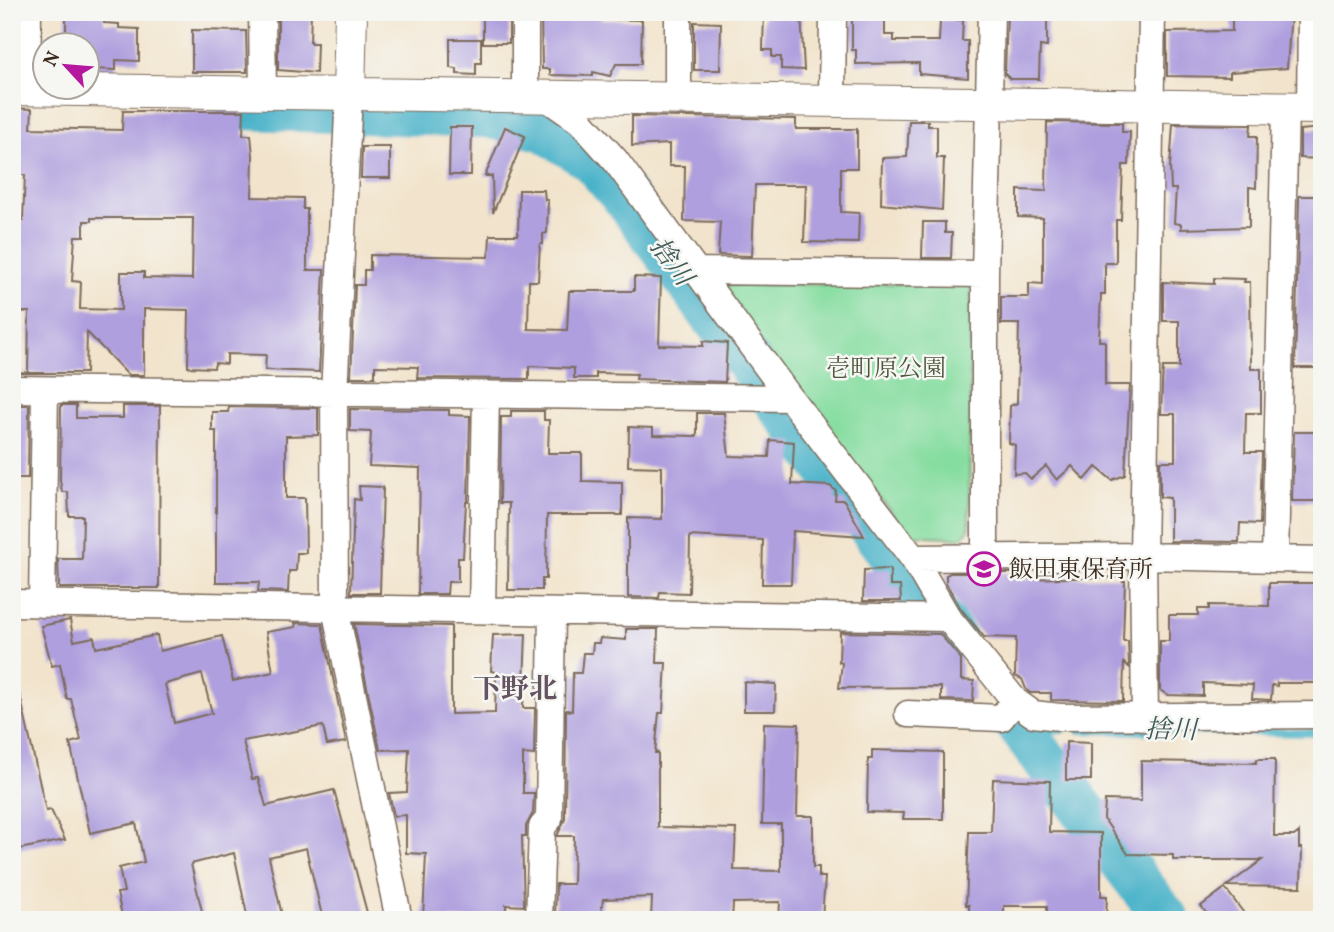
<svg xmlns="http://www.w3.org/2000/svg" width="1334" height="932" font-family="Vollkorn,'Noto Serif JP',serif">
  <style>
    .green { fill: #86dda0; stroke: #60845f; stroke-width: 2 }
    .lines { fill: none; stroke-linecap: round; stroke-linejoin: round }
    .stream { stroke: #4ab2c9; stroke-width: 8 }
    .river { stroke: #4ab2c9; stroke-width: 46 }
    .building { fill: #af9fde; fill-rule: evenodd }
    .minor-casing { stroke: #7b6b5b; stroke-width: 29 }
    .tertiary-casing { stroke: #7b6b5b; stroke-width: 34 }
    .minor { stroke: #fff; stroke-width: 26 }
    .tertiary { stroke: #fff; stroke-width: 32 }
    .labels { text-anchor: middle; stroke-width: 5; stroke-linejoin: round; paint-order: stroke }
    .park-label { font-size: 24px; fill: #4e573e; stroke: #f6f6f2 }
    .poi-label { font-size: 24px; fill: #3b2a1e; stroke: #f6f6f2; text-anchor: start }
    .water-label { font-size: 26px; font-style: italic; fill: #405a5a; stroke: #f6f6f2 }
    .quarter-label { font-size: 28px; font-weight: bold; fill: #645361; stroke: #f6f6f2 }
  </style>
  <rect width="100%" height="100%" fill="#f6f6f2"/>
  <filter id="ink" filterUnits="userSpaceOnUse"><feTurbulence type="fractalNoise" baseFrequency=".0143" numOctaves="2"/><feDisplacementMap in="SourceGraphic" scale="14" xChannelSelector="R" yChannelSelector="G"/><feConvolveMatrix kernelMatrix="1 2 1 2 8 2 1 2 1" color-interpolation-filters="sRGB"/></filter>
  <filter id="wash" filterUnits="userSpaceOnUse"><feTurbulence type="fractalNoise" baseFrequency=".00686" numOctaves="4" result="noise"/><feDisplacementMap in="SourceGraphic" scale="28" xChannelSelector="R" yChannelSelector="G"/><feGaussianBlur stdDeviation="1.57" result="paint"/><feColorMatrix in="noise" values="0 0 0 0 0 0 0 0 0 0 0 0 0 0 0 0 0 1.4 0 .05"/><feComposite in="paint" operator="in"/></filter>
  <g filter="url(#wash)">
    <rect width="100%" height="100%" fill="#f2e4cc"/>
    <path class="green" d="M971 283 969 529 962 538 909 535 722 294 728 285Z"/>
    <g class="lines">
      <path class="stream" d="M1020 725 1062 730
        M1079 730 1322 733"/>
      <path class="river" d="M240 107 488 115 544 129 591 159 626 199 952 636
        M1014 719 1167 920"/>
    </g>
    <g id="blocks">
      <path class="building" d="M66 12 104 13V23L119 24V28L139 29V61L116 60V70L88 69V46H78L79 34H66Z
        M278 12H311L310 43H317L316 73 278 70Z
        M483 12H509V43H483Z
        M541 12H601V19L642 20 641 64H616L610 76 593 72V76L550 75V69H542Z
        M764 12H801L804 70 781 69V57H772V50H763Z
        M852 12H885V35H894V41H939L940 20H963L962 41H968V78L919 74V63L856 64V50H852Z
        M1007 12H1047V47L1040 46 1039 79H1010L1005 74Z
        M1232 12 1291 13 1287 68 1230 72V77L1167 76V32L1232 31Z
        M694 22 721 23 720 70H694Z
        M192 30 246 31 247 72H192Z
        M450 39H481V63H476V75L457 74V69L450 68Z
        M12 108 32 109 31 128 122 130 123 111H244L243 135H251L253 156 252 197 303 198V209H307V270H324L319 372 265 370 266 355 227 354V364L215 363 214 368 188 367 189 310 144 309V375H128L87 332 86 373H12L28 372 29 312H12V220H23L25 175H12ZM91 218H193L192 279 144 278V272H121V310L80 309 81 282 72 281 75 236H84V221H91Z
        M632 116 796 119V129H857V168H841V212L859 213 858 243 804 242 806 185H755L752 256 718 255 720 222 684 221 685 166H669V144L632 146Z
        M909 121H928V126H937V158H944L942 210 881 204 882 158 907 157Z
        M1047 122 1122 123V132H1130L1129 165H1123L1121 220H1116V263H1105V294H1101L1099 341H1105V385H1130L1125 475 1112 480 1096 467 1085 480 1072 466 1057 480 1046 466 1031 479 1025 473 1014 474 1015 445 1009 443 1010 406 1017 403 1019 324H1001V297H1029V283L1043 284V218L1018 217V190L1046 191Z
        M1173 124 1251 125 1250 136H1257L1256 188 1249 187V227L1181 229V224L1174 223 1176 189H1171L1170 167Z
        M450 127H472L471 175H449Z
        M505 127 525 136 493 213 492 176H485Z
        M1322 128V159L1300 158V130Z
        M362 147H390V178H361Z
        M519 190H544L545 200H548L547 233 543 234V244H540L538 281H529L528 329 567 330 569 291H634V277L661 278 659 345 703 346V341L727 343 725 382 636 379 637 374 596 373V378H574V368L529 366V379L417 378 418 367 375 366V377H351L355 285H364V270H370V255L489 257 490 235H518Z
        M1299 196H1322V368H1295Z
        M923 222H945V233H952L951 258H922Z
        M1214 278 1245 279 1244 282H1250L1251 369H1261V413H1246L1245 452H1262L1260 524 1240 523 1239 542 1170 541V498L1160 497V461H1175V414H1161L1162 386 1163 367H1179V321H1163V282L1214 284Z
        M12 405H29L28 478H12Z
        M61 405H76V418H123V406H160L159 588H59L58 559H82L83 516H69L68 492H62L60 480Z
        M229 407 318 408V435L286 436V498H305L306 553H297L296 571H289L288 592 258 591 259 582H216V431H212V412H228Z
        M350 409 449 410V415L470 416 468 502H466L463 558H458V582H448L447 594H418L420 468 369 466 371 432 350 431Z
        M511 411H544V420H549L548 453H582V481L622 482V515H547L546 579H542V590H508L509 503H500L501 417H511Z
        M697 413H724L729 456 769 457 770 440 794 442 792 484 830 486 836 491 835 500H844L864 536 793 531 791 584H762L763 540 690 536 689 593 660 592 659 598 628 597V518L662 519V467L628 466 629 427 653 428V435L697 436Z
        M1294 432H1322V501H1292Z
        M359 486 383 487 380 593H351L354 499 360 500Z
        M890 569V586H900L901 601H863L864 570Z
        M950 573H1019V579L1122 577V581H1125L1123 641H1128L1129 667 1124 663 1123 701 1051 700V693H1030L1026 689 1022 679 1015 676 1016 638 984 637 961 609 946 583V575Z
        M1269 583H1322V683H1277V686L1272 685 1271 700 1252 699 1253 685 1203 683V696L1167 695 1160 690V641H1169V615H1198V609H1209V605L1269 606Z
        M70 620 74 641 94 637 96 648 157 635 160 651 222 636 233 681 273 672 266 632 296 627 295 623 322 624 346 742 327 745 323 726 243 741 252 779 258 778 266 806 334 790 369 920H323L306 848 269 857 283 920H248L234 853 191 864 204 920H180L179 915 159 920H123L117 893 124 892 119 868 144 862 136 823 90 833 70 743 81 740 71 699H67L60 664 52 666 41 626ZM202 674 212 713 174 723 165 684Z
        M354 624 451 626V714L495 713 496 672 491 671 493 635 526 634 523 708H535L534 755 523 754V793H534L533 813 526 826V836H522L524 906 506 905V920L423 918 426 854 406 853V815L394 816 389 793 407 792 409 749 380 750Z
        M626 629H658L657 663H666L663 713H659L655 753H658V827L736 829 734 870 781 871V824H762L764 723 799 724 797 816H813V867H819V877H825L822 918 779 920 780 902 733 903 732 920H651L652 897 603 899 600 920H555L556 884H573L574 836H557L565 819 566 710 572 711 573 673H581L583 653H592L593 643H599L600 638 626 640Z
        M840 632 940 634 961 659V680L974 681 973 701 941 700V687L839 688 842 663 839 662Z
        M744 682 776 684 775 711H744Z
        M12 695H20L46 811 51 810 65 840 19 849 12 818Z
        M1066 742 1091 743V780H1066Z
        M872 750 943 752V819H903L904 813 867 812 868 759H872Z
        M1257 759H1275L1274 836H1294L1299 832V848H1302L1301 887 1227 886 1262 860H1173V855L1128 854 1104 819 1105 800 1141 801V761L1256 763Z
        M993 779 1050 781 1049 832 1101 833V896H1107L1106 920H1047V906H1004V920H969V905H966L969 832H991Z
        M1225 888 1249 920H1211L1201 906Z"/>
    </g>
  </g>
  <g filter="url(#ink)">
    <use href="#blocks" fill-opacity="0" stroke="#7b6b5b" stroke-width="2"/>
    <g class="lines">
      <defs>
        <path id="minor" d="M262 12 263 94
          M678 12V99
          M27 89 28 12
          M349 95 334 394 335 608 399 920
          M544 96 580 121 615 160 790 398 913 558 948 618 1015 701 1033 714 1060 717 1322 715
          M525 97V12
          M832 101 833 12
          M1310 108 1311 12
          M699 271 985 274
          M12 389 790 398
          M913 558 1143 556 1322 560
          M985 558V274L991 12
          M1275 559 1285 107
          M12 603 948 618
          M42 604 45 390
          M482 610 486 395
          M908 714 1001 718 1015 701
          M1145 718 1143 556 1152 12
          M539 920 542 827 549 819 552 612"/>
        <path id="tertiary" d="M12 89 1322 108
          M349 95 351 12"/>
      </defs>
      <use href="#minor" class="minor-casing"/>
      <use href="#tertiary" class="tertiary-casing"/>
      <use href="#minor" class="minor"/>
      <use href="#tertiary" class="tertiary"/>
    </g>
  </g>
  <defs>
    <symbol id="school-ring" viewBox="-11 -11 22 22"><circle r="9.5" fill="#f6f6f2" stroke="#b5179e" stroke-width="1.5"/><path d="M0-5L7-2L0 1L-7-2ZM-4 1L0 2.5L4 1V4Q0 6-4 4Z" fill="#b5179e"/></symbol>
  </defs>
  <g fill-rule="evenodd">
    <use href="#school-ring" x="965" y="550" width="38" height="38"/>
  </g>
  <g class="labels">
    <g class="park-label">
      <text x="886" y="376">壱町原公園</text>
    </g>
    <g class="poi-label">
      <text x="1009" y="577">飯田東保育所</text>
    </g>
    <g class="water-label">
      <text transform="translate(672 261) rotate(53)" y="9">捨川</text>
      <text transform="translate(1171 729) rotate(1)" y="9">捨川</text>
    </g>
    <g class="quarter-label">
      <text x="515" y="698">下野北</text>
    </g>
  </g>
  <rect width="1334" height="932" fill="none" stroke="#f6f6f2" stroke-width="42"/>
  <g transform="translate(66 66) rotate(296)"><circle r="33" fill="#f6f6f2" stroke="#aba49d" stroke-width="2"/>
  <path d="M0-5L12 26L0 18L-12 26Z" fill="#b5179e"/>
  <text y="-10" font-size="19" font-weight="bold" text-anchor="middle" fill="#3b2a1e">N</text>
  </g>
</svg>
